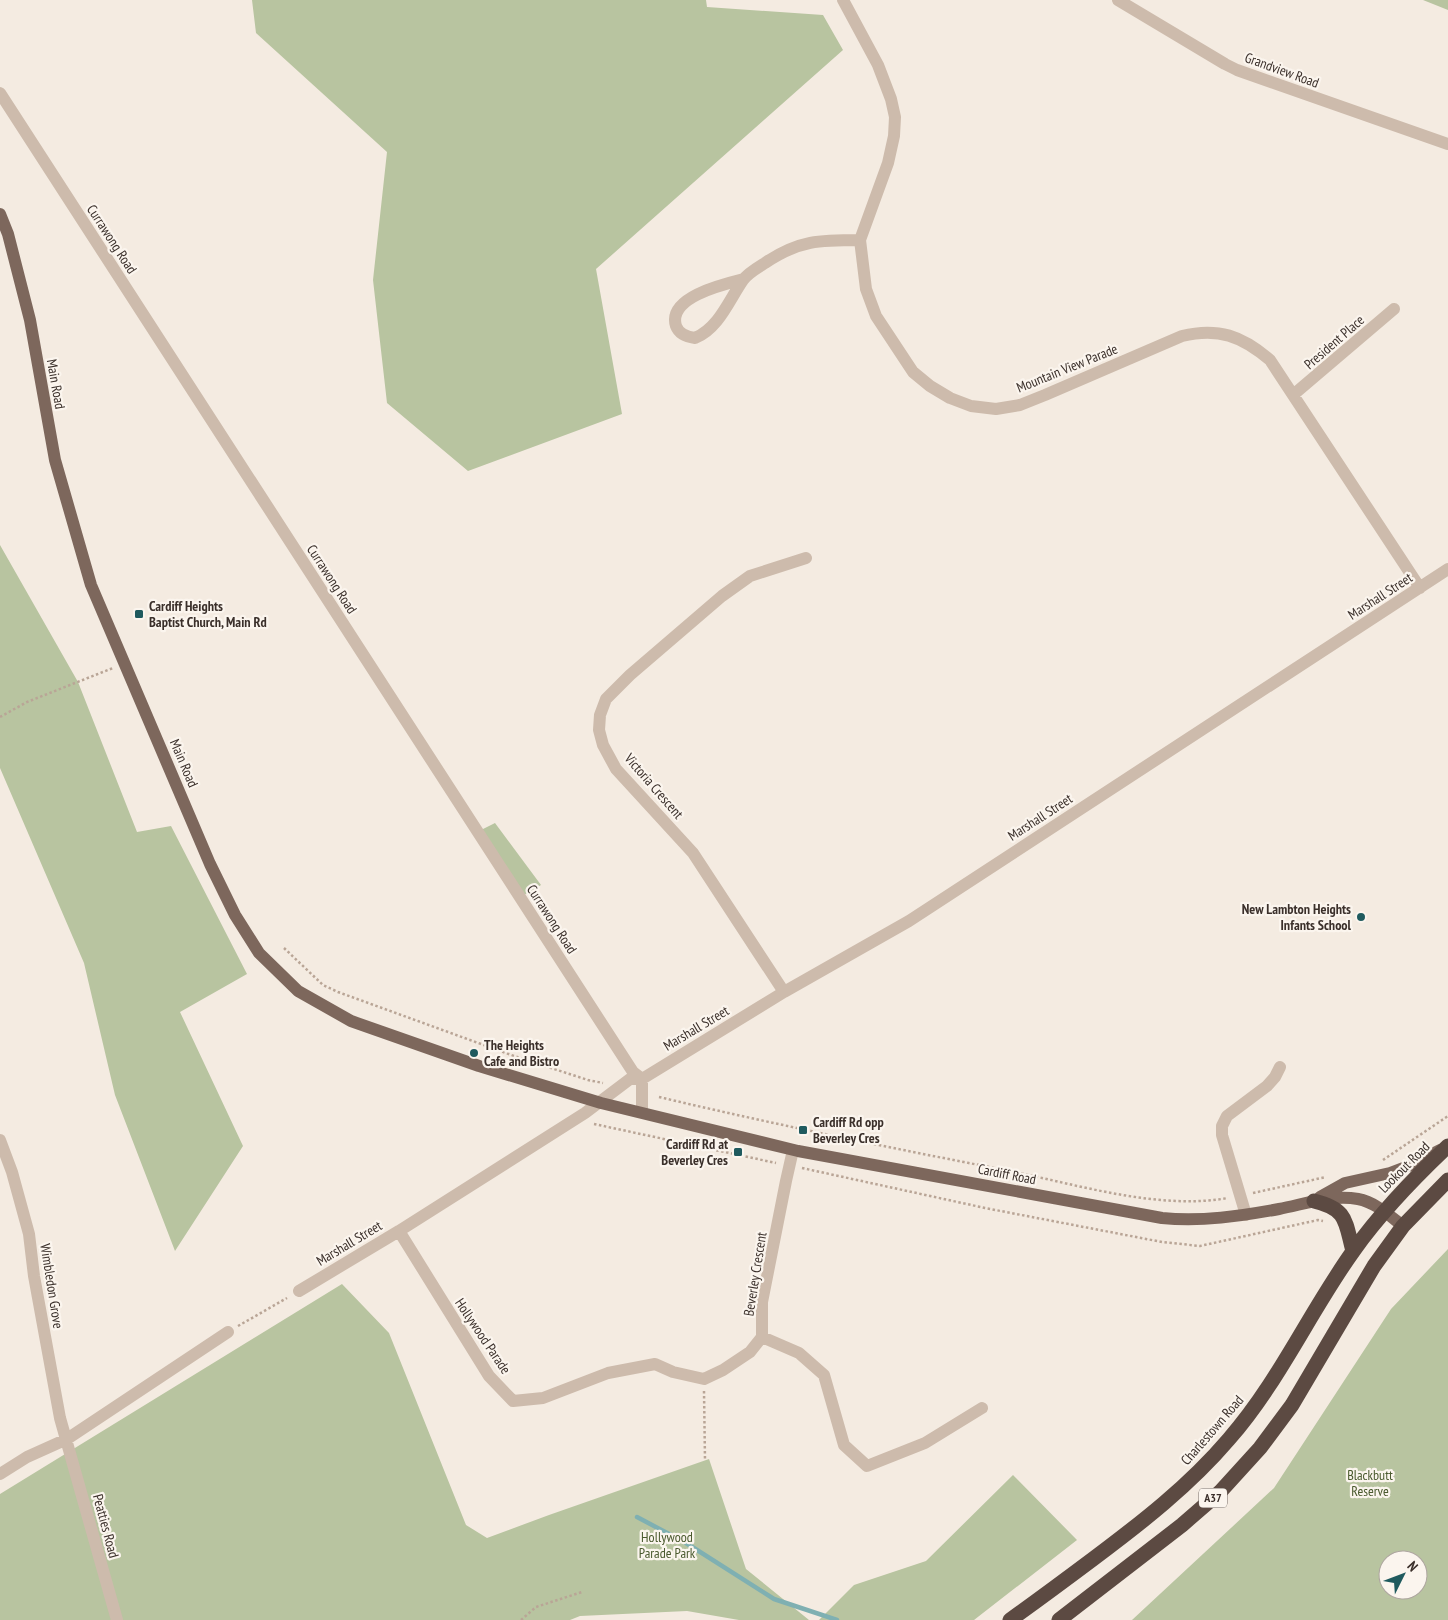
<svg xmlns="http://www.w3.org/2000/svg" width="1448" height="1620" font-family="'PT Sans Narrow',sans-serif">
  <style>
    .green { fill: #b8c4a0; fill-rule: evenodd }
    .lines { fill: none; stroke-linecap: round; stroke-linejoin: round }
    .stream { stroke: #7fb0b2; stroke-width: 4.5 }
    .path { stroke: #b9a596; stroke-width: 2.5; stroke-dasharray: 2.5 2.5; stroke-linecap: butt }
    .minor { stroke: #cdbbac; stroke-width: 12 }
    .major { stroke: #7d675c; stroke-width: 12 }
    .highway { stroke: #5c4a42; stroke-width: 15 }
    .poi-dot { fill: #1f5a5e; stroke: #fbf5ee; stroke-width: 2 }
    .labels { text-anchor: middle; stroke-width: 4.5; stroke-linejoin: round; paint-order: stroke }
    .shield { fill: #fbf5ee; stroke: #756b66; stroke-width: 1 }
    .shield-label { font-size: 12px; font-weight: bold; fill: #3b302b }
    .street-label { font-size: 14px; fill: #3b302b; stroke: #fbf5ee }
    .poi-label { font-size: 14px; font-weight: bold; fill: #3b302b; stroke: #fbf5ee; text-anchor: start }
    .park-label { font-size: 14px; fill: #4a5a2e; stroke: #fbf5ee }
  </style>
  <rect width="100%" height="100%" fill="#f4ebe1"/>
  <path class="green" d="M252 0H706L707 7 823 15 843 50 596 269 622 414 468 471 387 403 373 280 387 152 256 33Z
    M1423 0H1448V10Z
    M0 545 78 682 137 832 171 826 247 974 180 1012 243 1146 175 1251 115 1095 84 963 0 768Z
    M495 823 541 885 524 895 481 830Z
    M1448 1249V1620H1132L1274 1488 1391 1309ZM1388 1560H1418V1590H1388Z
    M342 1284 389 1333 466 1525 487 1538 549 1515 709 1459 746 1569 809 1620H739L687 1611 580 1616 570 1620H0V1494Z
    M1013 1475 1077 1540 974 1620H819L854 1585 926 1561Z"/>
  <g class="lines">
    <path class="stream" d="M637 1517 686 1543 774 1599 837 1620"/>
    <path class="path" d="M0 717 27 702 113 668
      M284 948 323 985 338 992 514 1056 588 1080 603 1083
      M659 1097C777 1125 896 1149 1015 1172 1082 1186 1160 1210 1228 1198
      M594 1124 776 1163
      M1383 1160 1448 1116
      M802 1168 985 1208 1162 1242 1200 1246 1318 1220 1323 1221
      M1253 1193 1326 1177
      M238 1326 287 1298
      M704 1391 705 1460
      M521 1620 536 1607 582 1592"/>
    <path class="minor" d="M843 0 878 65 891 99 895 117 894 136 888 163 860 240 866 289 876 316 913 372 930 386 950 398 971 406 996 409 1020 405 1045 395 1182 336C1218 327 1242 336 1270 360L1420 588
      M1118 0 1225 64 1237 70 1448 144
      M0 93 633 1072 642 1079V1112
      M744 279C724 284 667 297 676 326 679 334 687 337 695 338 719 328 729 300 743 280 748 273 757 268 765 263 799 240 820 240 860 240
      M1293 395 1394 309
      M784 992 693 853 616 769 603 745 599 730 600 715 606 699 630 675 722 596 750 576 806 558
      M0 1140 12 1172 29 1234 34 1276 60 1418 117 1620
      M793 1150 786 1181 762 1302V1337L799 1353 824 1375 844 1445 867 1466 925 1443 982 1408
      M1246 1215 1222 1135V1126L1227 1116 1267 1086 1275 1077 1280 1067
      M399 1231 489 1376 513 1401 543 1398 608 1373 655 1364 673 1372 704 1379 723 1370 750 1352 762 1337
      M299 1291 399 1231 585 1113 630 1079H642L784 992 909 921 1448 569
      M0 1474 27 1457 67 1439 228 1332"/>
    <path class="major" d="M0 214 8 234 30 320 55 460 91 585 210 864 235 915 259 953 298 991 351 1021 479 1066 601 1103 798 1151 1162 1218C1202 1222 1240 1216 1279 1209 1305 1204 1332 1194 1358 1199 1375 1202 1390 1216 1403 1226
      M1320 1197 1345 1183 1390 1173 1411 1165 1440 1150"/>
    <path class="highway" d="M1314 1201C1348 1209 1345 1222 1353 1251
      M1010 1620C1038 1600 1065 1580 1093 1559 1141 1523 1189 1486 1229 1439 1279 1382 1310 1311 1354 1250 1382 1211 1414 1178 1448 1146
      M1059 1620 1182 1525 1220 1492 1260 1448 1292 1405 1374 1266 1403 1226 1448 1180"/>
  </g>
  <g class="poi-dot">
    <rect x="134" y="609" width="10" height="10" rx="2.5"/>
    <circle cx="1361" cy="917" r="5"/>
    <circle cx="474" cy="1053" r="5"/>
    <rect x="798" y="1125" width="10" height="10" rx="2.5"/>
    <rect x="733" y="1147" width="10" height="10" rx="2.5"/>
  </g>
  <g class="labels">
    <rect class="shield" x="1199" y="1488.5" width="28" height="19" rx="4"/>
    <g class="shield-label">
      <text x="1213" y="1502">A37</text>
    </g>
    <g class="street-label">
      <text transform="translate(1282 70) rotate(20)" y="5">Grandview Road</text>
      <text transform="translate(112 239) rotate(57)" y="5">Currawong Road</text>
      <text transform="translate(1334 342) rotate(-41)" y="5">President Place</text>
      <text transform="translate(1067 368) rotate(-22)" y="5">Mountain View Parade</text>
      <text transform="translate(56 384) rotate(80)" y="5">Main Road</text>
      <text transform="translate(332 579) rotate(57)" y="5">Currawong Road</text>
      <text transform="translate(1380 596) rotate(-33)" y="5">Marshall Street</text>
      <text transform="translate(184 763) rotate(67)" y="5">Main Road</text>
      <text transform="translate(654 786) rotate(49)" y="5">Victoria Crescent</text>
      <text transform="translate(1040 817) rotate(-33)" y="5">Marshall Street</text>
      <text transform="translate(552 919) rotate(57)" y="5">Currawong Road</text>
      <text transform="translate(696 1028) rotate(-31)" y="5">Marshall Street</text>
      <text transform="translate(1404 1167) rotate(-45)" y="5">Lookout Road</text>
      <text transform="translate(1007 1174) rotate(11)" y="5">Cardiff Road</text>
      <text transform="translate(349 1243) rotate(-31)" y="5">Marshall Street</text>
      <text transform="translate(755 1274) rotate(-81)" y="5">Beverley Crescent</text>
      <text transform="translate(52 1286) rotate(81)" y="5">Wimbledon Grove</text>
      <text transform="translate(483 1336) rotate(56)" y="5">Hollywood Parade</text>
      <text transform="translate(1212 1430) rotate(-49)" y="5">Charlestown Road</text>
      <text transform="translate(106 1526) rotate(75)" y="5">Peatties Road</text>
    </g>
    <g class="poi-label">
      <text x="149" y="611">Cardiff Heights<tspan x="149" dy="16">Baptist Church, Main Rd</tspan></text>
      <text x="1351" y="914" text-anchor="end">New Lambton Heights<tspan x="1351" dy="16">Infants School</tspan></text>
      <text x="484" y="1050">The Heights<tspan x="484" dy="16">Cafe and Bistro</tspan></text>
      <text x="813" y="1127">Cardiff Rd opp<tspan x="813" dy="16">Beverley Cres</tspan></text>
      <text x="728" y="1149" text-anchor="end">Cardiff Rd at<tspan x="728" dy="16">Beverley Cres</tspan></text>
    </g>
    <g class="park-label">
      <text x="1370" y="1480">Blackbutt<tspan x="1370" dy="16">Reserve</tspan></text>
      <text x="667" y="1542">Hollywood<tspan x="667" dy="16">Parade Park</tspan></text>
    </g>
  </g>
  <g transform="translate(1403 1575) rotate(48)"><circle r="24" fill="#fbf5ee" stroke="#aea6a0"/>
  <path d="M0-4L9 19L0 12L-9 19Z" fill="#1f5a5e"/>
  <text y="-8" font-size="14" font-weight="bold" text-anchor="middle" fill="#3b302b">N</text>
  </g>
</svg>
